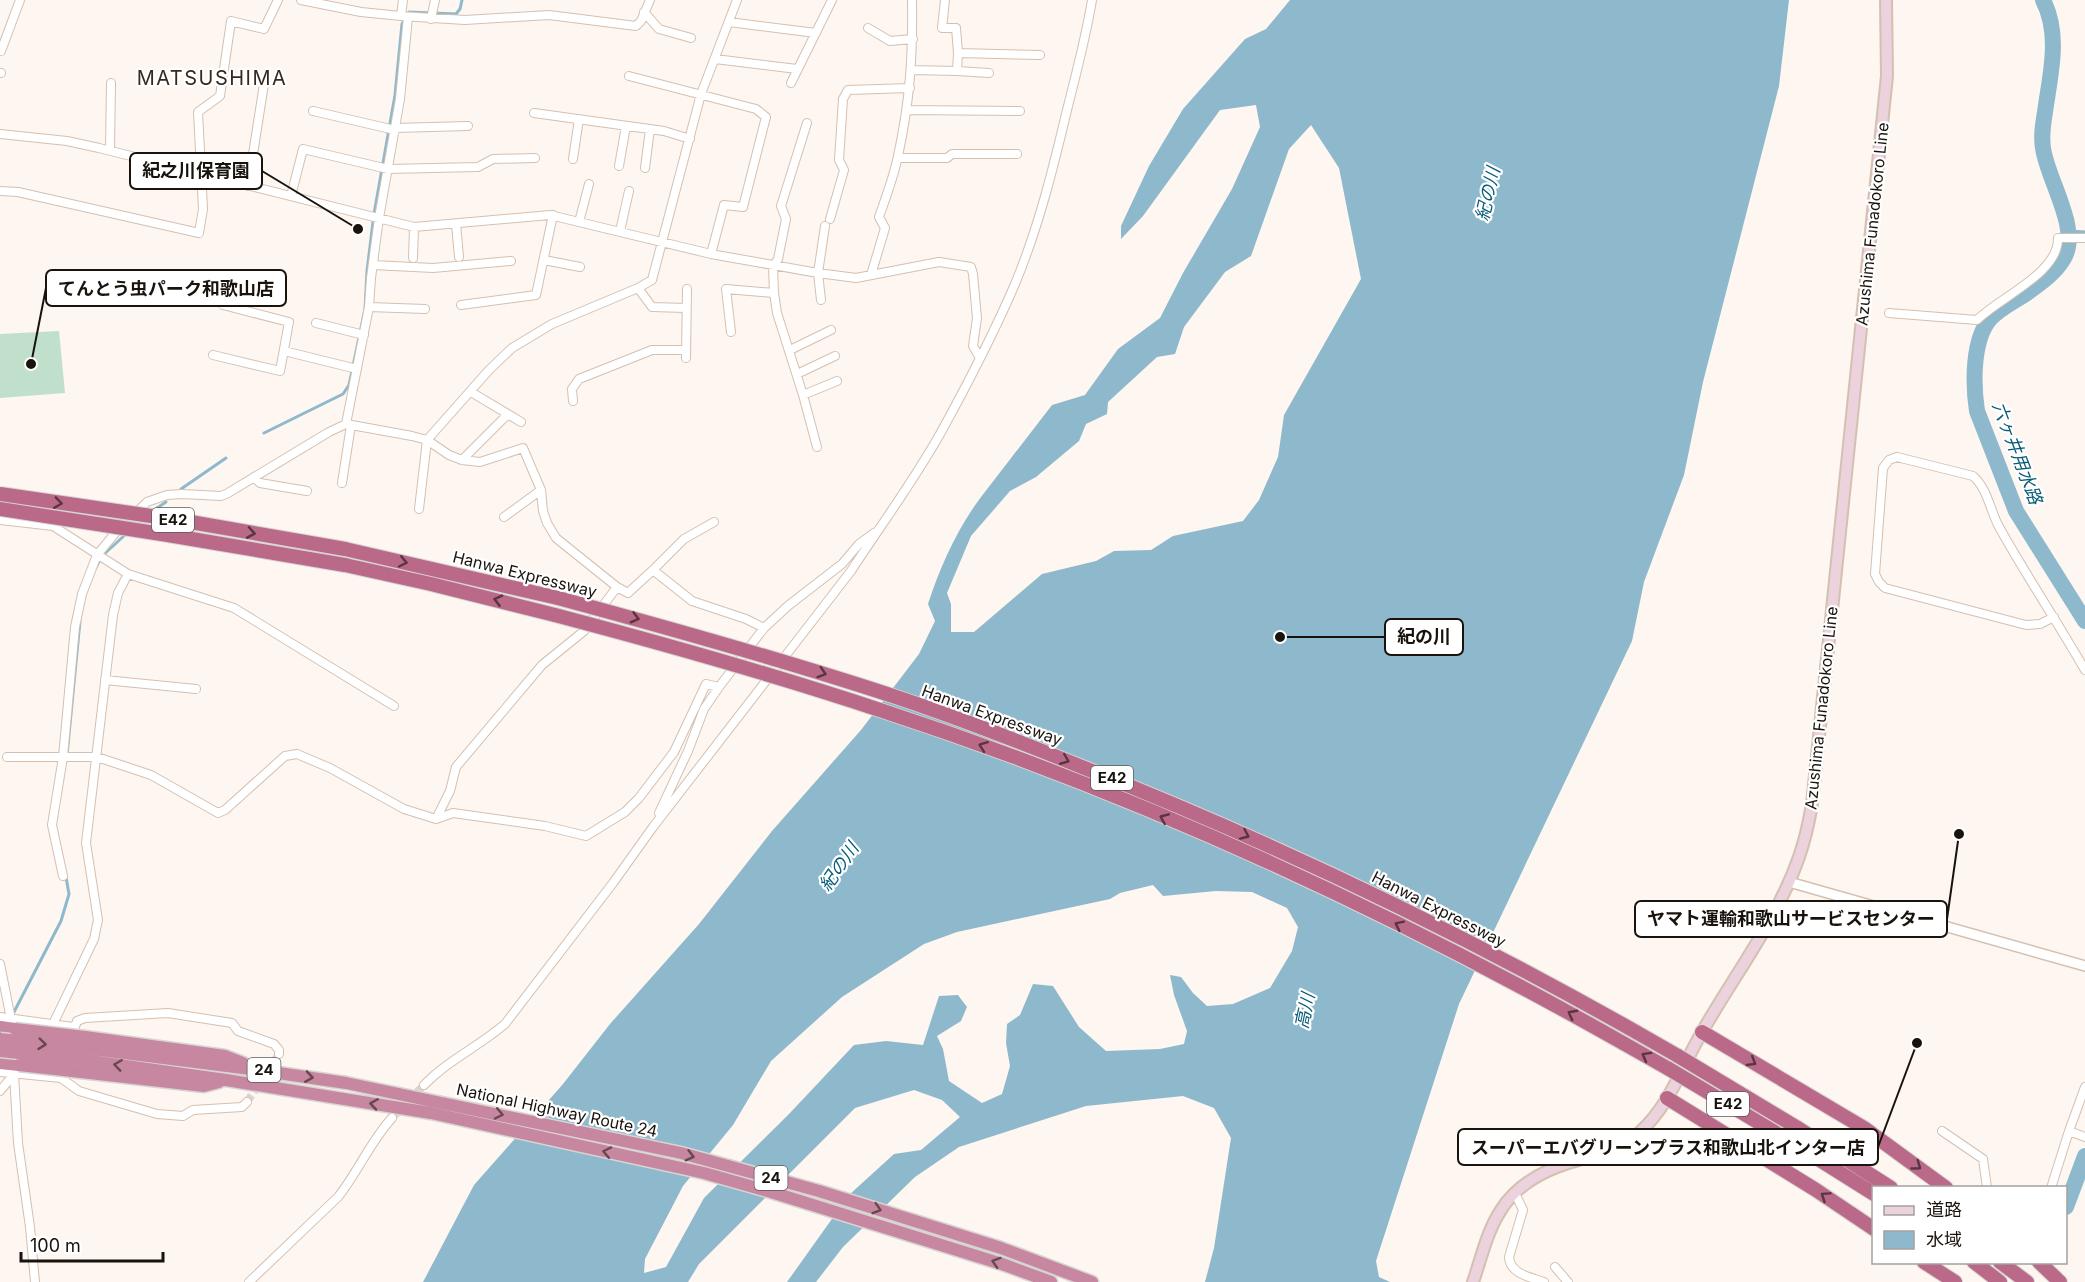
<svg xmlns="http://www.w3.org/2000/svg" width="2085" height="1282" font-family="Inter,'Noto Sans JP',sans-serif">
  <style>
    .green { fill: #c0e0cb }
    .water { fill: #8eb9cc; fill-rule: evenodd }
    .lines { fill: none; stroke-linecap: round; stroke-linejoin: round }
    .stream { stroke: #8eb9cc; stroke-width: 3 }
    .river { stroke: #8eb9cc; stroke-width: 16 }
    .minor-tunnel { stroke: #dcd4ce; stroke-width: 8; stroke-dasharray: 8 4; stroke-linecap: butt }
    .minor-casing { stroke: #d4c0b1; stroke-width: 10 }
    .tertiary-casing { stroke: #d4c0b1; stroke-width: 12 }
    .secondary-casing { stroke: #d4c0b1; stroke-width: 14 }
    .trunk-casing { stroke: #d6d5d3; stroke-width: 15 }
    .motorway-casing { stroke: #d6d5d3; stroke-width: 16 }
    .minor { stroke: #fff; stroke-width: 8 }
    .tertiary { stroke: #fff; stroke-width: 9 }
    .secondary { stroke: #ebd2dc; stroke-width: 10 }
    .trunk { stroke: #c887a0; stroke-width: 12 }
    .motorway { stroke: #bb6989; stroke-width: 14 }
    .trunk-bridge-casing { stroke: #d6d5d3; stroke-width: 15; stroke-linecap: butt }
    .motorway-bridge-casing { stroke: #d6d5d3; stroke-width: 16; stroke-linecap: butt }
    .trunk-bridge { stroke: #c887a0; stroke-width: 12 }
    .motorway-bridge { stroke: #bb6989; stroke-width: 14 }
    .oneway { stroke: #5a353f }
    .oneway2 { stroke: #68474f }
    .labels { text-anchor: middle; stroke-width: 4.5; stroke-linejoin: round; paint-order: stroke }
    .shield { fill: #fff; stroke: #5e5a56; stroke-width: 1.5 }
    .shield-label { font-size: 15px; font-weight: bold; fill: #19130d }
    .street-label { font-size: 16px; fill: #19130d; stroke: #fff }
    .water-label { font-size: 18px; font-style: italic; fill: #055c76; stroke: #fff }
    .quarter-label { font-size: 20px; letter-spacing: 1.5px; fill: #38291d; stroke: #fff }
    .leader { fill: none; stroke: #19130d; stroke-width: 2 }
    .callout-dot { fill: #19130d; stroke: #fff; stroke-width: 2 }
    .callout { fill: #fff; stroke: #19130d; stroke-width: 2 }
    .callout-label { font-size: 18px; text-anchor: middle; font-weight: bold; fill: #19130d }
  </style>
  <rect width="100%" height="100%" fill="#fef6f0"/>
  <path class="green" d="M59 331 65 393 0 398V334Z"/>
  <path class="water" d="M1290 0H1789L1779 86 1703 382 1684 475 1644 582 1632 641 1459 1004 1376 1261 1379 1277 1390 1282H1205L1214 1248 1231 1138 1214 1108 1183 1096 1086 1106 959 1147 915 1177 843 1247 816 1282H787L849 1195 894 1154 921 1150 960 1117 942 1100 914 1090 855 1108 699 1264 688 1282H423L474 1185 563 1084 610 1024 699 924 772 831 861 730 919 654 935 621 928 604C940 567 957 529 981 497L1052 405 1085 395 1118 349 1160 318 1183 273 1232 189 1260 127 1256 105 1220 110 1143 216 1121 239V226L1149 166 1183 109 1245 39 1266 29ZM1311 125 1339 168 1361 279 1284 415 1278 457 1259 500 1243 521 1173 536 1151 550 1114 551 1096 561 1042 574 974 632H951V604L947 593 971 536 1010 491 1036 477 1079 441 1086 424 1107 414 1108 402 1157 357 1175 354 1184 327 1225 272 1251 256 1289 149ZM1153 885 1163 896 1216 891 1252 892 1287 908 1298 927 1292 951 1270 988 1233 1004 1207 1006 1193 993 1181 977 1170 975 1174 995 1187 1031 1184 1044 1160 1049 1106 1051 1079 1027 1053 986 1033 984 1020 1015 1007 1024 1006 1043 1010 1066 1002 1094 982 1103 949 1081 943 1049 937 1036 961 1021 967 1007 958 995 939 996 923 1045 886 1041 854 1045 789 1114 704 1198 666 1267 644 1273 645 1259 683 1186 733 1125 771 1061 842 997 924 944 957 932 1110 899 1120 893Z"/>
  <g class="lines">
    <path class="stream" d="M374 214 395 95 402 24 409 12 456 14 460 9 462 0
      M2068 231 2085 232
      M264 433 343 394 349 385 365 309 367 271 373 222
      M181 489 226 458
      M151 512 166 502
      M95 569 102 556 126 534
      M67 755 80 621
      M14 1012 61 921 69 894 66 877"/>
    <path class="river" d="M2043 0C2061 35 2050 75 2045 112 2043 124 2041 136 2043 148 2047 179 2081 229 2064 258 2055 274 2038 285 2024 295 2013 302 1999 309 1990 319 1972 340 1973 385 1977 411L2016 511 2085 621
      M2066 1207 2085 1156"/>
    <path class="minor-tunnel" d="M247 1102 279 1054
      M392 1118 424 1085"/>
    <defs>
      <path id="minor" d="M301 0 361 12 401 16 465 20 549 15 636 26 641 21 650 0
        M945 0 942 28H956L958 53
        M644 12 659 29 691 38
        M401 16 403 0
        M431 19 435 0
        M729 22 816 33
        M868 28 890 41 913 39
        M1 51 20 0
        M715 59 797 69
        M912 70 957 71 958 53 1040 55
        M957 71 989 73
        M0 73H1
        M629 76 756 109 766 117 743 207 724 205 711 254
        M791 83 832 0
        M907 110 1020 111
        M313 111 395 130
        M534 113 664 131 690 139
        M807 123 781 206 786 219 778 259 773 267 774 293 777 313 803 395 817 447
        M395 128 468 126
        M0 134 67 141 99 148 414 227 550 215 711 254 818 273 856 278 939 262 971 267 973 274 977 318 973 346 980 358
        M110 150 111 83
        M898 158H947L952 154H1017
        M573 159 579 119
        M619 166 626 126
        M645 168 650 129
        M248 186 264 84
        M0 191 18 192 199 233 203 209 198 112 220 96 231 21 264 29 278 0
        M291 196 303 149 388 169 478 167 493 159 535 158
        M830 219 844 170 839 160 843 99 848 90 910 88
        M579 222 589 184
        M456 224 459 257
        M620 231 629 191
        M413 258 414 227
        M544 260 580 267
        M373 265 433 268 511 261
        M871 275 885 228 879 217C886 197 894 176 898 156 910 101 913 55 912 0
        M638 288 652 307 686 308
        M821 300 818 273 825 226
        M461 305 536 295 553 215
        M369 307 425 309
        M1889 313 1977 320C2000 297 2059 273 2058 238H2085
        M316 323 364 335
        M731 332 726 289 774 293
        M790 350 831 330
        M284 351 357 369
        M213 355 280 371 289 322 223 305
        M686 358 687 289
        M797 374 835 356
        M471 392 521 422
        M803 395 837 381
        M573 401 572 389 579 379 652 350H686
        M346 424 369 307 371 278 379 218 400 99 408 17
        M462 460 507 415
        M254 477 260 483 307 491
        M342 483 351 425
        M419 509 427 440 489 370 512 348 552 324 638 288 652 280 701 94 737 0
        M504 517 541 490
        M0 520 53 526 128 574 234 608 394 706
        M653 570 684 539 714 522
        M2054 617 2040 624 2026 625 1885 588 1879 582 1875 574 1883 468 1889 460 1897 457 1973 476C1987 488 1990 509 1998 525 2025 574 2057 621 2085 670
        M105 680 196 689
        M7 757H97L151 775 218 813 225 810 285 756 297 754 330 768 404 809 436 819 453 813 545 826 586 836 625 812 639 798 674 752 706 684 719 687
        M659 813 688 751 704 709 719 687 764 628 789 605 842 564 859 544 874 533
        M436 819 450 791 456 767 542 665 584 631 617 587
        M63 876 52 825 63 757 75 627 82 594 97 555 116 532 147 502 167 495 182 494 221 496 228 493 329 432 346 424 412 436 427 440 449 455 462 460 480 462 523 448 541 490 543 511 547 523 556 538 617 587 628 593 653 570 692 601 746 619 764 628
        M0 964 11 1019
        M0 1017 73 1027
        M53 1024 94 939 98 920 86 843 113 615 118 593 128 574
        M71 1038 77 1021 85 1018 168 1013 232 1023 238 1031 274 1044 279 1050V1054
        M0 1072 61 1078 79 1091 157 1114 183 1116 193 1110 242 1107 247 1102
        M14 1074 18 1143 30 1227 35 1282
        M424 1085C448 1060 478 1047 505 1024L613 883 653 827 851 571C881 525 913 482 940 434 967 385 993 335 1015 284 1038 229 1053 169 1067 110 1076 74 1086 37 1092 0
        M2085 1087 2069 1131 2085 1137
        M0 1091 14 1074
        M1942 1131 1983 1159 1987 1188
        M2051 1188 2069 1131
        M1515 1193 1523 1210 1509 1257C1510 1274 1530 1277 1544 1282
        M1555 1267 1568 1282
        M249 1282 338 1197C358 1172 370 1142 392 1118"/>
      <path id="tertiary" d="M1789 882 2085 966"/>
      <path id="secondary" d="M1473 1282C1481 1259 1487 1231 1501 1210 1517 1184 1547 1169 1575 1161 1600 1154 1622 1149 1640 1132 1670 1105 1682 1066 1702 1032 1735 974 1777 920 1799 857 1805 840 1809 822 1812 804L1887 76 1886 0"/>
      <path id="trunk" d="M0 1027 15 1029
        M85 1037 225 1056 243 1063
        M84 1048 258 1070 346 1083 681 1153 819 1191 1001 1248 1092 1282
        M83 1060 226 1080 431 1113 704 1173 771 1192 1002 1264 1051 1282
        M0 1063 19 1065
        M81 1072 204 1086 219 1082"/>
      <path id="motorway" d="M345 549 558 598
        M345 565 431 584 555 615
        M1636 1032 1678 1056
        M1702 1032 1864 1128 1946 1188
        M1623 1043 1669 1069
        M1667 1098 1816 1190 1874 1229
        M1796 1127 1891 1188
        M1788 1140 1874 1194
        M1924 1262 1955 1282
        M1974 1262 2000 1282
        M2000 1262 2027 1282
        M2039 1262 2060 1282"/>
    </defs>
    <use href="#minor" class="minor-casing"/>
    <use href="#tertiary" class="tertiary-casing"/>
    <use href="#secondary" class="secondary-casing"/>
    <use href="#trunk" class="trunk-casing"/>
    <use href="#motorway" class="motorway-casing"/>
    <use href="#minor" class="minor"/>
    <use href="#tertiary" class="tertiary"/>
    <use href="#secondary" class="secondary"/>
    <use href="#trunk" class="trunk"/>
    <use href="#motorway" class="motorway"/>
    <defs>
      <path id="trunk-bridge" d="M15 1029 85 1037
        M0 1039 84 1048
        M0 1051 83 1060
        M19 1065 81 1072"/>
      <path id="motorway-bridge" d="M0 494 179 520 345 549
        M0 509 168 535 345 565
        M558 598C669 628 780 659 890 695 954 716 1018 741 1082 767 1272 842 1458 931 1636 1032
        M555 615C665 644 775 675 883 711 1140 795 1388 910 1623 1043
        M1678 1056 1796 1127
        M1669 1069 1788 1140"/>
    </defs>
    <use href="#trunk-bridge" class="trunk-bridge-casing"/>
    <use href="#motorway-bridge" class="motorway-bridge-casing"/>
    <use href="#trunk-bridge" class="trunk-bridge"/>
    <use href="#motorway-bridge" class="motorway-bridge"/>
  </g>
  <defs><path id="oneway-chevron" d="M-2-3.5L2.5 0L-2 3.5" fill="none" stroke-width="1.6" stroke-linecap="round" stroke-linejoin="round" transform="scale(1.5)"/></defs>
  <g class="oneway">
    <use href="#oneway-chevron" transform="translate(58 503) rotate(8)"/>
    <use href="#oneway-chevron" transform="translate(251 533) rotate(10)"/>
    <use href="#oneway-chevron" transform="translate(403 562) rotate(12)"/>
    <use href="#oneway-chevron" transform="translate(498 600) rotate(-166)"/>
    <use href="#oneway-chevron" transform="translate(635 618) rotate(15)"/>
    <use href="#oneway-chevron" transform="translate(822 673) rotate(18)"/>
    <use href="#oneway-chevron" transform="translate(983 746) rotate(-160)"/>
    <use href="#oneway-chevron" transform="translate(1065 760) rotate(22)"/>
    <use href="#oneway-chevron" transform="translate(1164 818) rotate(-157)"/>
    <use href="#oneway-chevron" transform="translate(1245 835) rotate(24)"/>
    <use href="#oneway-chevron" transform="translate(1399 925) rotate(-154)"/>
    <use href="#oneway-chevron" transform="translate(1572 1014) rotate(-152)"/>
    <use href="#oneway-chevron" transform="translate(1646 1056) rotate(-151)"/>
    <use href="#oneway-chevron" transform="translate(1752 1062) rotate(31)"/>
    <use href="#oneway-chevron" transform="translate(1917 1166) rotate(36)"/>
    <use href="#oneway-chevron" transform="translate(1825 1196) rotate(-146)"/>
  </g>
  <g class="oneway2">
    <use href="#oneway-chevron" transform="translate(42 1044) rotate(6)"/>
    <use href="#oneway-chevron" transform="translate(118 1065) rotate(-172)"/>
    <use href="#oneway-chevron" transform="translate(309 1077) rotate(9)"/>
    <use href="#oneway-chevron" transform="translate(374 1104) rotate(-171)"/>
    <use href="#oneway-chevron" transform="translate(499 1114) rotate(12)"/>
    <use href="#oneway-chevron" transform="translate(607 1152) rotate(-168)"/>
    <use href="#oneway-chevron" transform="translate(690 1156) rotate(15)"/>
    <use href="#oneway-chevron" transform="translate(877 1209) rotate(17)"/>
    <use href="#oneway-chevron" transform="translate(996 1262) rotate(-162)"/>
  </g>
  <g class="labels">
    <g class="shield">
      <rect x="152" y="508" width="42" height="24" rx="4.5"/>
      <rect x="1091" y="766" width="42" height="24" rx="4.5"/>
      <rect x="247.5" y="1058" width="33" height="24" rx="4.5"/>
      <rect x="1707" y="1092" width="42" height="24" rx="4.5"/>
      <rect x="754.5" y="1166" width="33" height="24" rx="4.5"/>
    </g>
    <g class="shield-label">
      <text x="173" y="525">E42</text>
      <text x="1112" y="783">E42</text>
      <text x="264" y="1075">24</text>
      <text x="1728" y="1109">E42</text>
      <text x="771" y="1183">24</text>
    </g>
    <g class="street-label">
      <text transform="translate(1872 224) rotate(-84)" y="6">Azushima Funadokoro Line</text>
      <text transform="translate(525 574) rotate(14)" y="6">Hanwa Expressway</text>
      <text transform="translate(1821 708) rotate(-84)" y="6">Azushima Funadokoro Line</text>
      <text transform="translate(992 715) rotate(20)" y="6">Hanwa Expressway</text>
      <text transform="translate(1439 909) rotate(27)" y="6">Hanwa Expressway</text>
      <text transform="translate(557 1110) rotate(12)" y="6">National Highway Route 24</text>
    </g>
    <g class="water-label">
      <text transform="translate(1488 194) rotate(-77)" y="6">紀の川</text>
      <text transform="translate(2017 453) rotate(69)" y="6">六ヶ井用水路</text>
      <text transform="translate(839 867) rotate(-55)" y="6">紀の川</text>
      <text transform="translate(1305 1011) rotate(-78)" y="6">高川</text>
    </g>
    <g class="quarter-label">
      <text x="212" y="85">MATSUSHIMA</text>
    </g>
  </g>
  <path class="leader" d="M358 229L262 171M31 364L46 288M1280 637L1385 637M1959 834L1947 919M1917 1043L1878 1147"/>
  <g class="callout-dot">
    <circle cx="358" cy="229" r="6"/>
    <circle cx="31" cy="364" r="6"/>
    <circle cx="1280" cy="637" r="6"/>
    <circle cx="1959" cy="834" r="6"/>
    <circle cx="1917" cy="1043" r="6"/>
  </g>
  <g class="callout">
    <rect x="130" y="153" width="132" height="36" rx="6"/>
    <rect x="46" y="270" width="240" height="36" rx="6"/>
    <rect x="1385" y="619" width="78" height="36" rx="6"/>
    <rect x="1635" y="901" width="312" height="36" rx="6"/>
    <rect x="1458" y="1129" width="420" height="36" rx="6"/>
  </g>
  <g class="callout-label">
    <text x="196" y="177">紀之川保育園</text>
    <text x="166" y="295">てんとう虫パーク和歌山店</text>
    <text x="1424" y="643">紀の川</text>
    <text x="1791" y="925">ヤマト運輸和歌山サービスセンター</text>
    <text x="1668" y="1154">スーパーエバグリーンプラス和歌山北インター店</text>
  </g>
  <rect x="1872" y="1186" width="195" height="78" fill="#ffffff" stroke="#a3a19e" stroke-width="1.5"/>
  <rect x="1884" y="1206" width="30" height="9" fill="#ebd2dc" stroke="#a3a19e" stroke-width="1.5"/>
  <text x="1926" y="1216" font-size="18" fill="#19130d">道路</text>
  <rect x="1884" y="1231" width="30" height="18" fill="#8eb9cc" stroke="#a3a19e" stroke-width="1.5"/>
  <text x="1926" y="1246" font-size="18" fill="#19130d">水域</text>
  <path d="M21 1252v9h142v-9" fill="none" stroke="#19130d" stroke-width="3"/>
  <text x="30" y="1252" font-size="18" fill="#19130d" stroke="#ffffff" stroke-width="4.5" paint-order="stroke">100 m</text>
</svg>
